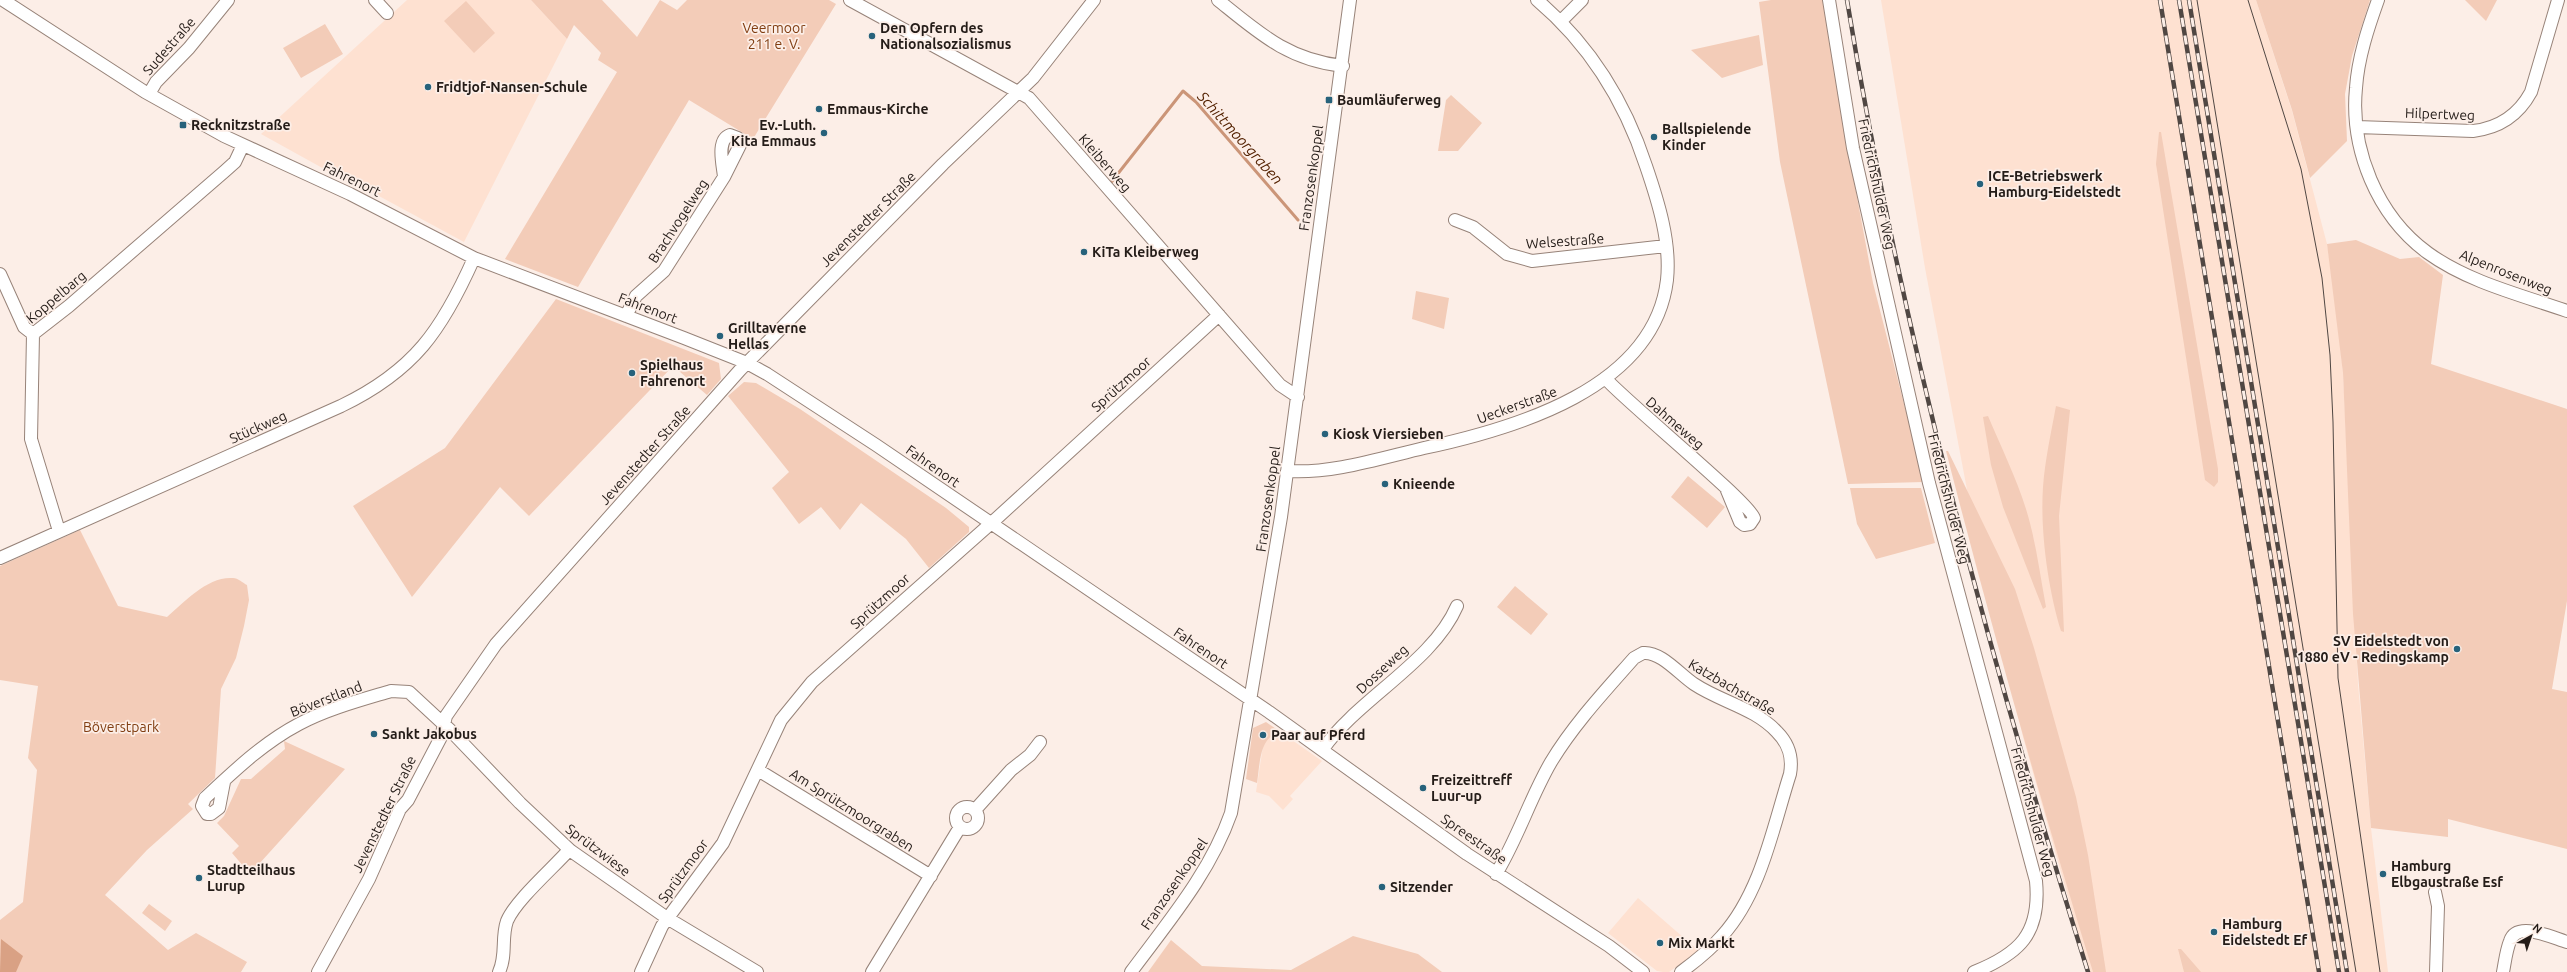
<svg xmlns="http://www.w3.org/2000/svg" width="2567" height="972" font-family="Ubuntu,sans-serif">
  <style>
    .built { fill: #fee1d1 }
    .green { fill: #f3ccb8 }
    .forest { fill: #d9a184 }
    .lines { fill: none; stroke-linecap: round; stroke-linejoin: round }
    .stream { stroke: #cb9578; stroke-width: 3 }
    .minor-casing { stroke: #978379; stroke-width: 14 }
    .minor { stroke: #fff; stroke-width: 12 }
    .tram { stroke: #504743; stroke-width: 1 }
    .rail-casing { stroke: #504743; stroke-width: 4.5 }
    .rail { stroke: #fceee7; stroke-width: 3; stroke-dasharray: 9; stroke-linecap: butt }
    .poi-dot { fill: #27627b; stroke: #fceee7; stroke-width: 1.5 }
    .labels { text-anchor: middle; stroke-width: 3.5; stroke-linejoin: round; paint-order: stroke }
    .park-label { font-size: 14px; fill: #813e12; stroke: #fceee7 }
    .poi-label { font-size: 14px; font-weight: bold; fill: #241c18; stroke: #fceee7; text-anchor: start }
    .street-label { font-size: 14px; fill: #241c18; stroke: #fceee7 }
    .water-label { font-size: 15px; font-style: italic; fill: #532100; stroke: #fceee7 }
  </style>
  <rect width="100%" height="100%" fill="#fceee7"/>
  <path class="built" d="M407 0H531L567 39 464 242 366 189 355 179 352 182 326 170 261 134Z
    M1881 0H2256L2292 111 2327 244 2337 310 2343 373 2358 684 2371 828 2388 972H2089L2023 737 1972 516 1925 268Z
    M1274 733H1282L1322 761 1290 796 1293 799 1283 810 1269 796 1256 792 1263 746 1267 738Z
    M1638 898 1699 951 1669 972H1663L1657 971 1608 933Z"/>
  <path class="green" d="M531 0H602L637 37 660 0 677 10 687 0H829L836 4 753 139 689 100 578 287 505 259 617 72 598 60 601 53 574 25 567 39Z
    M1771 0H1825L1843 122 1873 283 1924 482 1848 484 1780 162 1759 2Z
    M2256 0H2370L2352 56 2345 94 2347 141 2310 178 2292 110Z
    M2465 0H2497L2486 21Z
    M466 1 495 33 474 53 444 21Z
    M325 24 343 54 301 78 283 48Z
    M1759 35 1763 65 1722 78 1691 50Z
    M1451 95 1482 123 1458 151H1438L1446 100Z
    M2159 132H2161L2218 469V482L2214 487 2205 480 2156 164Z
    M2356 240 2400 259 2419 257 2443 275 2431 364 2567 409V601L2552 689 2567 692V849L2448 819V837L2371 828 2353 614 2343 373 2327 244Z
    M1416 291 1449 298 1444 329 1412 319Z
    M556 299 719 363 721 379 707 395 673 366 529 516 500 487 412 597 353 506 445 448Z
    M744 382 756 383 800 409 946 508 969 527V532L929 568 906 539 861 503 840 530 821 507 799 524 772 488 789 472 728 396Z
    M2056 406 2070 410 2059 516 2064 632 2061 631C2048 589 2040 531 2043 487 2045 460 2051 433 2056 406Z
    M1988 416C2001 447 2016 477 2026 509 2036 541 2040 575 2046 607L2043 609 2003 507 1991 465 1983 417Z
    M1946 451H1948L2015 589 2034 648 2076 797 2088 855 2106 972H2093C2040 799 1991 626 1946 451Z
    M1688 476 1725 507 1707 528 1671 497Z
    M1850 488H1921L1935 543 1876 559 1857 524Z
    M80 530 118 606 167 617C184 602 208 576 233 578 238 578 243 583 247 585L249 600 244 626 236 658 221 689 215 778 188 804 193 809 147 850 105 895 168 950 196 933 247 962 241 972H0V920L23 902 37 770 28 758 38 686 0 680V566Z
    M1515 586 1548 614 1531 635 1497 607Z
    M1266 722 1282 733C1259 733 1260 765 1257 783L1246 779 1253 728Z
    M284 741 345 769 250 874 232 853 239 846 217 823 224 816 241 779H251L285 749Z
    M149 904 172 921 165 931 142 913Z
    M1353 936 1418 954 1442 972H1148L1171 940 1202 966 1291 970Z
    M2178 949H2181L2201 972H2184Z"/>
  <path class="forest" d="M1 939 23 956 16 972H0Z"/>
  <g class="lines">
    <path class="stream" d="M1109 185 1183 91 1196 102 1298 220"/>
    <defs>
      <path id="minor" d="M3 0 145 92 224 136 350 194 474 258 684 338 747 363 767 374 876 445 1269 712 1467 854 1609 946 1643 972
        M375 0 387 13
        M850 0 1029 98 1280 385 1298 397
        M1218 0C1259 33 1288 60 1343 66
        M1829 0 1853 148 1929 483 2036 881C2041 934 2019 954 1974 972
        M2378 0C2368 28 2358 58 2356 88 2350 149 2377 216 2428 253 2468 282 2521 295 2567 311
        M1561 21 1582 0
        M149 94 156 82 189 48 228 0
        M2357 127 2473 131C2499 128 2518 116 2531 92L2558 0
        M1455 220 1473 227 1507 254 1532 261 1666 246
        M0 274 24 327 33 334
        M626 316 636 296 664 271 724 177 740 145 738 138 730 135C716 140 723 165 724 177
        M1605 378C1624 400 1752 505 1754 518L1750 524 1744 525 1740 522 1726 488
        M1287 471C1332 474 1381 458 1424 448 1513 429 1654 389 1667 280 1671 242 1658 201 1646 166 1625 102 1589 44 1537 0
        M59 531 31 439 33 334 69 306 225 171 235 162 243 145
        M0 558 341 406C414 371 442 330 474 258
        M1323 749C1358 699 1433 662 1457 606
        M758 770 931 876
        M224 782 219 808 211 814H207L202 806 205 798C234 771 263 743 299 724 327 709 361 700 391 691L409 692 450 730 520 803 571 851 667 918 757 972
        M956 818a11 11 0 1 1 22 0a11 11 0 1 1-22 0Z
        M975 810 1011 770 1030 755 1040 742
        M1496 874C1518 838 1530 798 1551 762 1574 724 1605 691 1634 658L1643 653C1661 651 1680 675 1694 684 1721 702 1755 708 1777 732 1789 744 1793 757 1790 774 1773 827 1761 893 1722 936 1710 950 1696 961 1681 972
        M2435 892 2438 906 2436 972
        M318 972 369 879 400 809 408 800 441 737 446 716 496 644 740 370 943 164 1033 78 1094 0
        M499 972C507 955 501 938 507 921 516 900 553 868 569 850
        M641 972 662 926 723 843 781 720 812 682 997 518 1219 315
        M872 972 960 827
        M1131 972C1168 922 1210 873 1231 813L1281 517 1350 0
        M2503 972C2505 962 2506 951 2510 941 2517 920 2553 938 2567 942"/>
    </defs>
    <use href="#minor" class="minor-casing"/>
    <use href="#minor" class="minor"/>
    <path class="tram" d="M2197 0 2356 972
      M2248 0 2301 169 2322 278 2330 355 2333 422 2338 678 2380 972"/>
    <defs>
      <path id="rail" d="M1847 0C1901 330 1988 654 2088 972
        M2160 0 2319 972
        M2179 0 2339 972
        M2189 0 2347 972"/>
    </defs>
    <use href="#rail" class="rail-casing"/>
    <use href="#rail" class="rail"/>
  </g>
  <g class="poi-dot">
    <circle cx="872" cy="36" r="4"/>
    <circle cx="428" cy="87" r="4"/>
    <rect x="1325" y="96" width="8" height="8" rx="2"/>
    <circle cx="819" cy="109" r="4"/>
    <rect x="179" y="121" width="8" height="8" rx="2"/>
    <circle cx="824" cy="133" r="4"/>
    <circle cx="1654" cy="137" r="4"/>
    <circle cx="1980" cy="184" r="4"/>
    <circle cx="1084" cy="252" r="4"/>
    <circle cx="720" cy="336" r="4"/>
    <circle cx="632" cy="373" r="4"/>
    <circle cx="1325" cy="434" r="4"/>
    <circle cx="1385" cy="484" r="4"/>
    <circle cx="2457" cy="649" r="4"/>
    <circle cx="374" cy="734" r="4"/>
    <circle cx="1263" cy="735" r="4"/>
    <circle cx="1423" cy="788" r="4"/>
    <circle cx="2383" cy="874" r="4"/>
    <circle cx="199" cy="878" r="4"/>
    <circle cx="1382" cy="887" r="4"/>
    <circle cx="2214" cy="932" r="4"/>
    <circle cx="1660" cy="943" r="4"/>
  </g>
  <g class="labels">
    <g class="park-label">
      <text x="774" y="33">Veermoor<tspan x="774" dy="16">211 e. V.</tspan></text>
      <text x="121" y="732">Böverstpark</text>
    </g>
    <g class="poi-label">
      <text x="880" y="33">Den Opfern des<tspan x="880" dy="16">Nationalsozialismus</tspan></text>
      <text x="436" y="92">Fridtjof-Nansen-Schule</text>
      <text x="1337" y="105">Baumläuferweg</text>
      <text x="827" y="114">Emmaus-Kirche</text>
      <text x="191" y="130">Recknitzstraße</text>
      <text x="816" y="130" text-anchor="end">Ev.-Luth.<tspan x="816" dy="16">Kita Emmaus</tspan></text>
      <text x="1662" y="134">Ballspielende<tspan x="1662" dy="16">Kinder</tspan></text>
      <text x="1988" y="181">ICE-Betriebswerk<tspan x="1988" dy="16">Hamburg-Eidelstedt</tspan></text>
      <text x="1092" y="257">KiTa Kleiberweg</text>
      <text x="728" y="333">Grilltaverne<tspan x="728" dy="16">Hellas</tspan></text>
      <text x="640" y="370">Spielhaus<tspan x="640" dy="16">Fahrenort</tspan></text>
      <text x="1333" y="439">Kiosk Viersieben</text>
      <text x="1393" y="489">Knieende</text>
      <text x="2449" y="646" text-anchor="end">SV Eidelstedt von<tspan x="2449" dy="16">1880 eV - Redingskamp</tspan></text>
      <text x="382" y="739">Sankt Jakobus</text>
      <text x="1271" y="740">Paar auf Pferd</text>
      <text x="1431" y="785">Freizeittreff<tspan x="1431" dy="16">Luur-up</tspan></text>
      <text x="2391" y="871">Hamburg<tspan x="2391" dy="16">Elbgaustraße Esf</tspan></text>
      <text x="207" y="875">Stadtteilhaus<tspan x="207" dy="16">Lurup</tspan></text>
      <text x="1390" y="892">Sitzender</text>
      <text x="2222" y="929">Hamburg<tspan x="2222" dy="16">Eidelstedt Ef</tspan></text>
      <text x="1668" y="948">Mix Markt</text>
    </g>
    <g class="street-label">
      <text transform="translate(169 46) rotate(-49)" y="5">Sudestraße</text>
      <text transform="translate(2440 114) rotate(2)" y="5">Hilpertweg</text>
      <text transform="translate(1105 163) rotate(49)" y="5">Kleiberweg</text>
      <text transform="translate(1311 178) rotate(-82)" y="5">Franzosenkoppel</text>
      <text transform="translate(352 179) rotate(26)" y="5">Fahrenort</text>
      <text transform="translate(1877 184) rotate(78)" y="5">Friedrichshulder Weg</text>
      <text transform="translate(868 219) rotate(-45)" y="5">Jevenstedter Straße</text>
      <text transform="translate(678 221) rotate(-57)" y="5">Brachvogelweg</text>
      <text transform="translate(1565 241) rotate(-4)" y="5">Welsestraße</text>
      <text transform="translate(2506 272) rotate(22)" y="5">Alpenrosenweg</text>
      <text transform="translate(56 297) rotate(-40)" y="5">Koppelbarg</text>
      <text transform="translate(648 308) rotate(21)" y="5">Fahrenort</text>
      <text transform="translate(1121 384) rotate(-42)" y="5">Sprützmoor</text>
      <text transform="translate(1517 405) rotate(-20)" y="5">Ueckerstraße</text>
      <text transform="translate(1675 423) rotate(41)" y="5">Dahmeweg</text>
      <text transform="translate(258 427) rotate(-24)" y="5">Stückweg</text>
      <text transform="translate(645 455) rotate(-48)" y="5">Jevenstedter Straße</text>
      <text transform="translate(933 466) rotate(35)" y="5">Fahrenort</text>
      <text transform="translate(1268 499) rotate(-82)" y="5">Franzosenkoppel</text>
      <text transform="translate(1949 499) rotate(76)" y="5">Friedrichshulder Weg</text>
      <text transform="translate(880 601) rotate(-42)" y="5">Sprützmoor</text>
      <text transform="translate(1201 648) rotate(34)" y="5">Fahrenort</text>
      <text transform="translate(1382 669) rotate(-43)" y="5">Dosseweg</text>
      <text transform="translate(1732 687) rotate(30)" y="5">Katzbachstraße</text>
      <text transform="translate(326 699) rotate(-21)" y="5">Böverstland</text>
      <text transform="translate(852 810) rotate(32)" y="5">Am Sprützmoorgraben</text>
      <text transform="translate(2033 812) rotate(75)" y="5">Friedrichshulder Weg</text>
      <text transform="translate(384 814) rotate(-64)" y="5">Jevenstedter Straße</text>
      <text transform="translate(1474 839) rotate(35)" y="5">Spreestraße</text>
      <text transform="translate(598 850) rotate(37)" y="5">Sprützwiese</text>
      <text transform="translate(683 871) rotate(-54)" y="5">Sprützmoor</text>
      <text transform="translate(1174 884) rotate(-56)" y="5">Franzosenkoppel</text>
    </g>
    <g class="water-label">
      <text transform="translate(1240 138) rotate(48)" y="5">Schittmoorgraben</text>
    </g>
  </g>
  <g transform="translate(2531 936) rotate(40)" stroke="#fceee7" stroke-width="3" paint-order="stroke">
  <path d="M0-3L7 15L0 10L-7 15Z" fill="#241c18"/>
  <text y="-6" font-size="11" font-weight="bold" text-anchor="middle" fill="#241c18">N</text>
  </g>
</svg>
